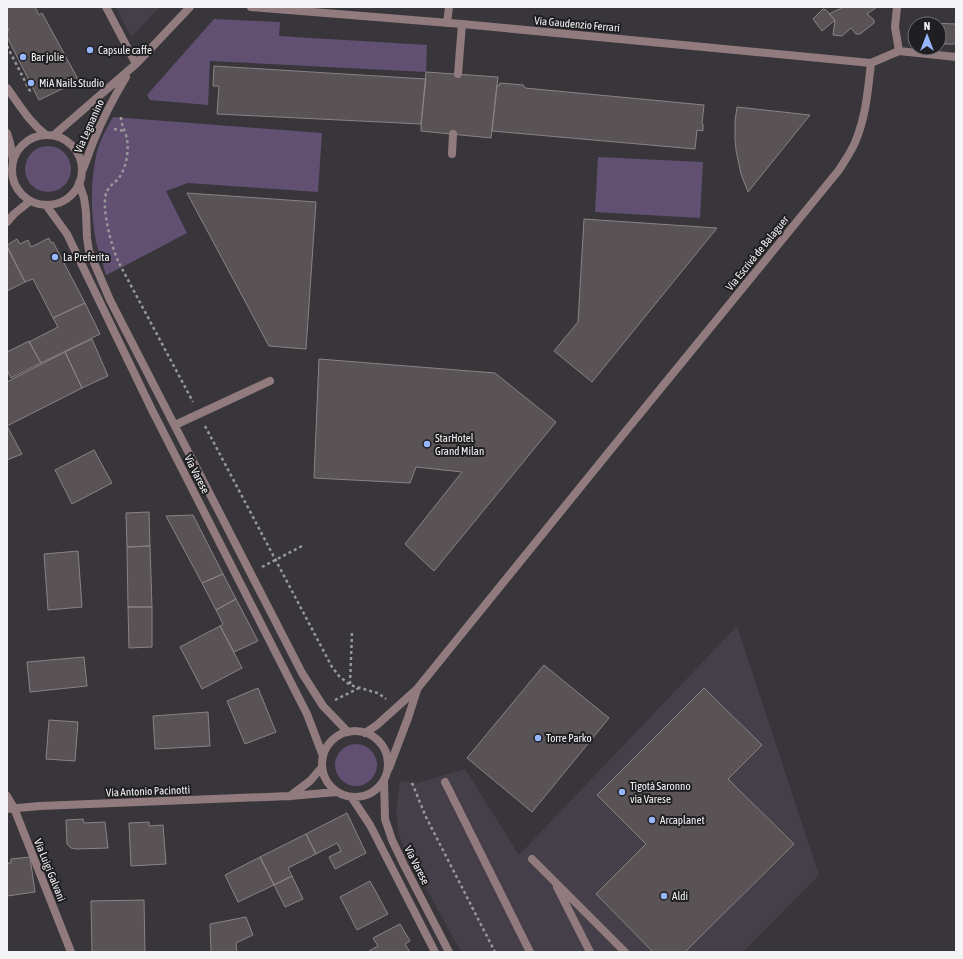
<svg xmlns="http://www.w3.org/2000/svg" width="963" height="959" font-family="'Asap Condensed',sans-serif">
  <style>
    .built { fill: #443f49 }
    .green { fill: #615072 }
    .building { fill: #595355; stroke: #898386 }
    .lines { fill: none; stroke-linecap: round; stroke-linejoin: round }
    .path { stroke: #98979a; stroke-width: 2.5; stroke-dasharray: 3 3; stroke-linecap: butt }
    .service { stroke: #927b7f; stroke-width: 8 }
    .minor { stroke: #927b7f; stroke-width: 8 }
    .poi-dot { fill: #97b6fd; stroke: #1f1e20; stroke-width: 1.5 }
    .labels { text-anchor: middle; stroke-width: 4; stroke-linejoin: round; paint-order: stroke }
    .street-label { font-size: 11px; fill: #f4f3f6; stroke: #1f1e20 }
    .poi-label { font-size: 11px; fill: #f4f3f6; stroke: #1f1e20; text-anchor: start }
  </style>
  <rect width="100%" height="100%" fill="#38363a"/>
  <path class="built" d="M116 7H160L131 37Z
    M737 626 819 875 743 952H461L411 861 399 836 396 811 400 781 417 783 465 769 519 855Z"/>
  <path class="green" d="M214 19 280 22 279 36 427 45 426 72 210 61 208 105 150 100 147 95Z
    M113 117 322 133 318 192 188 183 166 191 187 233 130 263 106 275C103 264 99 253 96 242 91 215 90 184 96 156 99 142 106 129 113 117Z
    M25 169a23 23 0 1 1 46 0a23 23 0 1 1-46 0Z
    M598 157 703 162 700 218 595 212Z
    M335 765a21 21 0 1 1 42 0a21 21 0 1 1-42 0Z"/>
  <path class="building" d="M7 7H35L39 15 42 13 79 81 39 100 7 37V30H9L7 27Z
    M843 7H877L867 14 874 20V23L860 34H856L851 28 842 36 833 35 835 20 829 14 837 10 840 9Z
    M823 9 826 10 835 20 822 31 813 19Z
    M930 23 956 24V44H939V24H930Z
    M214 66 426 79 421 124 217 114 219 86H213Z
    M426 72 498 77 491 138 421 131V124Z
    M500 83 523 85 525 88 704 105 702 124H703V131L697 130 695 149 492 131 497 85 499 86Z
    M737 107 810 115 748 192 741 174 736 150 735 139V121Z
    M187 193 316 202 306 349 269 346Z
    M584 219 717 228 592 382 554 351 578 322Z
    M49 238 51 243 53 242 85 303 53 318 33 279 25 282 7 246V245L17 239 20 244 28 240 31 247Z
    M7 247 25 282 7 291Z
    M85 303 100 334 41 363 29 342 58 327 53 318Z
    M92 339 108 376 82 388 65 352Z
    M29 341 41 363 11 378 7 370V352Z
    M65 352 82 388 7 426V382Z
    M319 359 495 373 556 422 434 571 405 544 462 472 416 467 410 483 314 478Z
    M7 426 22 454 7 460Z
    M94 450 112 483 72 504 55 470Z
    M149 512 150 546 127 547 126 513Z
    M193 515 223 574 202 583 166 516Z
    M150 546 152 607H128L127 547Z
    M78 551 82 607 48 610 44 554Z
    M223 574 236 599 216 610 202 583Z
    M236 599 258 641 234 652 220 626 223 624 216 610Z
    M128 607H152V647L129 648Z
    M220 626 242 668 202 689 180 647Z
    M84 657 87 686 30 692 27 662Z
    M544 665 609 718 532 812 467 758Z
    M258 688 276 732 245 744 227 701Z
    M704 688 762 745 728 779 794 844 685 952H653L596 894 646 844 597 795Z
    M208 712 210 746 155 749 153 716Z
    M49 720 78 722 75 761 46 759Z
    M347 813 366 853 335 869 329 857 341 851 337 843 316 854 306 834Z
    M83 819 84 823 105 822 108 848 76 849 71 848 67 844 66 820Z
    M149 822V826L163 825 166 864 131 866 129 823Z
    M306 834 316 854 288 868 292 876 274 885 260 857Z
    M30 857 35 892 7 896V863H11V859Z
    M260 857 274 885 238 902 225 875Z
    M292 876 303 899 285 907 274 885Z
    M370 881 388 914 357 930 340 897Z
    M144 900 145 952H92L91 901Z
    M246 917 253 935 236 943 237 952H211L210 924Z
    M400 924 410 941 405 944 410 952H369V951L378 946 373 938Z"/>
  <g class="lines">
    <path class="path" d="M7 46 30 91V94
      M121 117C121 124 124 128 126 135 128 142 128 149 127 156 126 164 123 173 118 179 114 183 110 186 107 191 100 205 112 249 119 263L193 402
      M114 129 124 131
      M205 426 332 667 339 676 350 685 374 692 378 693 386 699
      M262 567 304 545
      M350 684 352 633
      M335 700 359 688
      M412 783 426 817 495 952"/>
    <path class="service" d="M458 74 462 24
      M452 154 453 134
      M175 425 270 381
      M365 733 377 725 417 689 621 437 839 170C845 160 852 151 856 140 866 116 868 89 871 63
      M389 768 408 718 417 690
      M445 782 530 952
      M532 859 625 952
      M557 887 590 952"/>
    <path class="minor" d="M106 7 136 64
      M251 7 462 24 871 63 899 51 956 57
      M897 7 895 27 899 51
      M447 23 449 7
      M7 88C19 104 29 122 46 135
      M7 133 10 143 13 160
      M54 135 136 64 190 7
      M12 170a35 35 0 1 1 70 0a35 35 0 1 1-70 0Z
      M83 169C87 159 90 150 94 140 103 118 114 97 126 77
      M79 183 84 198 86 212 87 238 89 251 110 300 302 673 323 706 348 732
      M46 205 67 234 152 410 307 714 323 756
      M7 222 14 214 30 201
      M322 764a33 33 0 1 1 66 0a33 33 0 1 1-66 0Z
      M384 782 385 819 392 840 404 865 449 952
      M7 796 14 808 71 952
      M290 796 310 781 322 767
      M352 798 370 825 435 952
      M7 809 40 806 290 796 337 792"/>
  </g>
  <g class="poi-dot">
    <circle cx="90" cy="50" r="4"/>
    <circle cx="23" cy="57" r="4"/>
    <circle cx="31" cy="83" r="4"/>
    <circle cx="55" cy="257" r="4"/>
    <circle cx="427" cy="444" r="4"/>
    <circle cx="538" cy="738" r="4"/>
    <circle cx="622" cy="792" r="4"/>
    <circle cx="652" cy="820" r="4"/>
    <circle cx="664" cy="896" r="4"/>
  </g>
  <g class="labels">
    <g class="street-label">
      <text transform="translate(577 24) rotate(5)" y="4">Via Gaudenzio Ferrari</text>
      <text transform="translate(89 126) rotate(-66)" y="4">Via Legnanino</text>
      <text transform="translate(757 253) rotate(-51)" y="4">Via Escrivà de Balaguer</text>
      <text transform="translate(197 474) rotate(63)" y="4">Via Varese</text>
      <text transform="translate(148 791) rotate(-2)" y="4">Via Antonio Pacinotti</text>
      <text transform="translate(417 865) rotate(63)" y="4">Via Varese</text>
      <text transform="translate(50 870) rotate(68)" y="4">Via Luigi Galvani</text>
    </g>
    <g class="poi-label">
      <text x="98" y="54">Capsule caffe</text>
      <text x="31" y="61">Bar jolie</text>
      <text x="39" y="87">MiA Nails Studio</text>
      <text x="63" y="261">La Preferita</text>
      <text x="435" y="442">StarHotel<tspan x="435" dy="13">Grand Milan</tspan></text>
      <text x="546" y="742">Torre Parko</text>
      <text x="630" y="790">Tigotà Saronno<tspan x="630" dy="13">via Varese</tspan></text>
      <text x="660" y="824">Arcaplanet</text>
      <text x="672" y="900">Aldi</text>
    </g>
  </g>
  <rect width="963" height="959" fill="none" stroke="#f4f3f6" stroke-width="16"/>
  <g transform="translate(927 36)"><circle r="19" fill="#1f1e20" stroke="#747376"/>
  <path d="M0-3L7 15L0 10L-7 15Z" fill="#97b6fd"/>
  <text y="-6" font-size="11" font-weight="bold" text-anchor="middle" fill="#f4f3f6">N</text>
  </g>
</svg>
